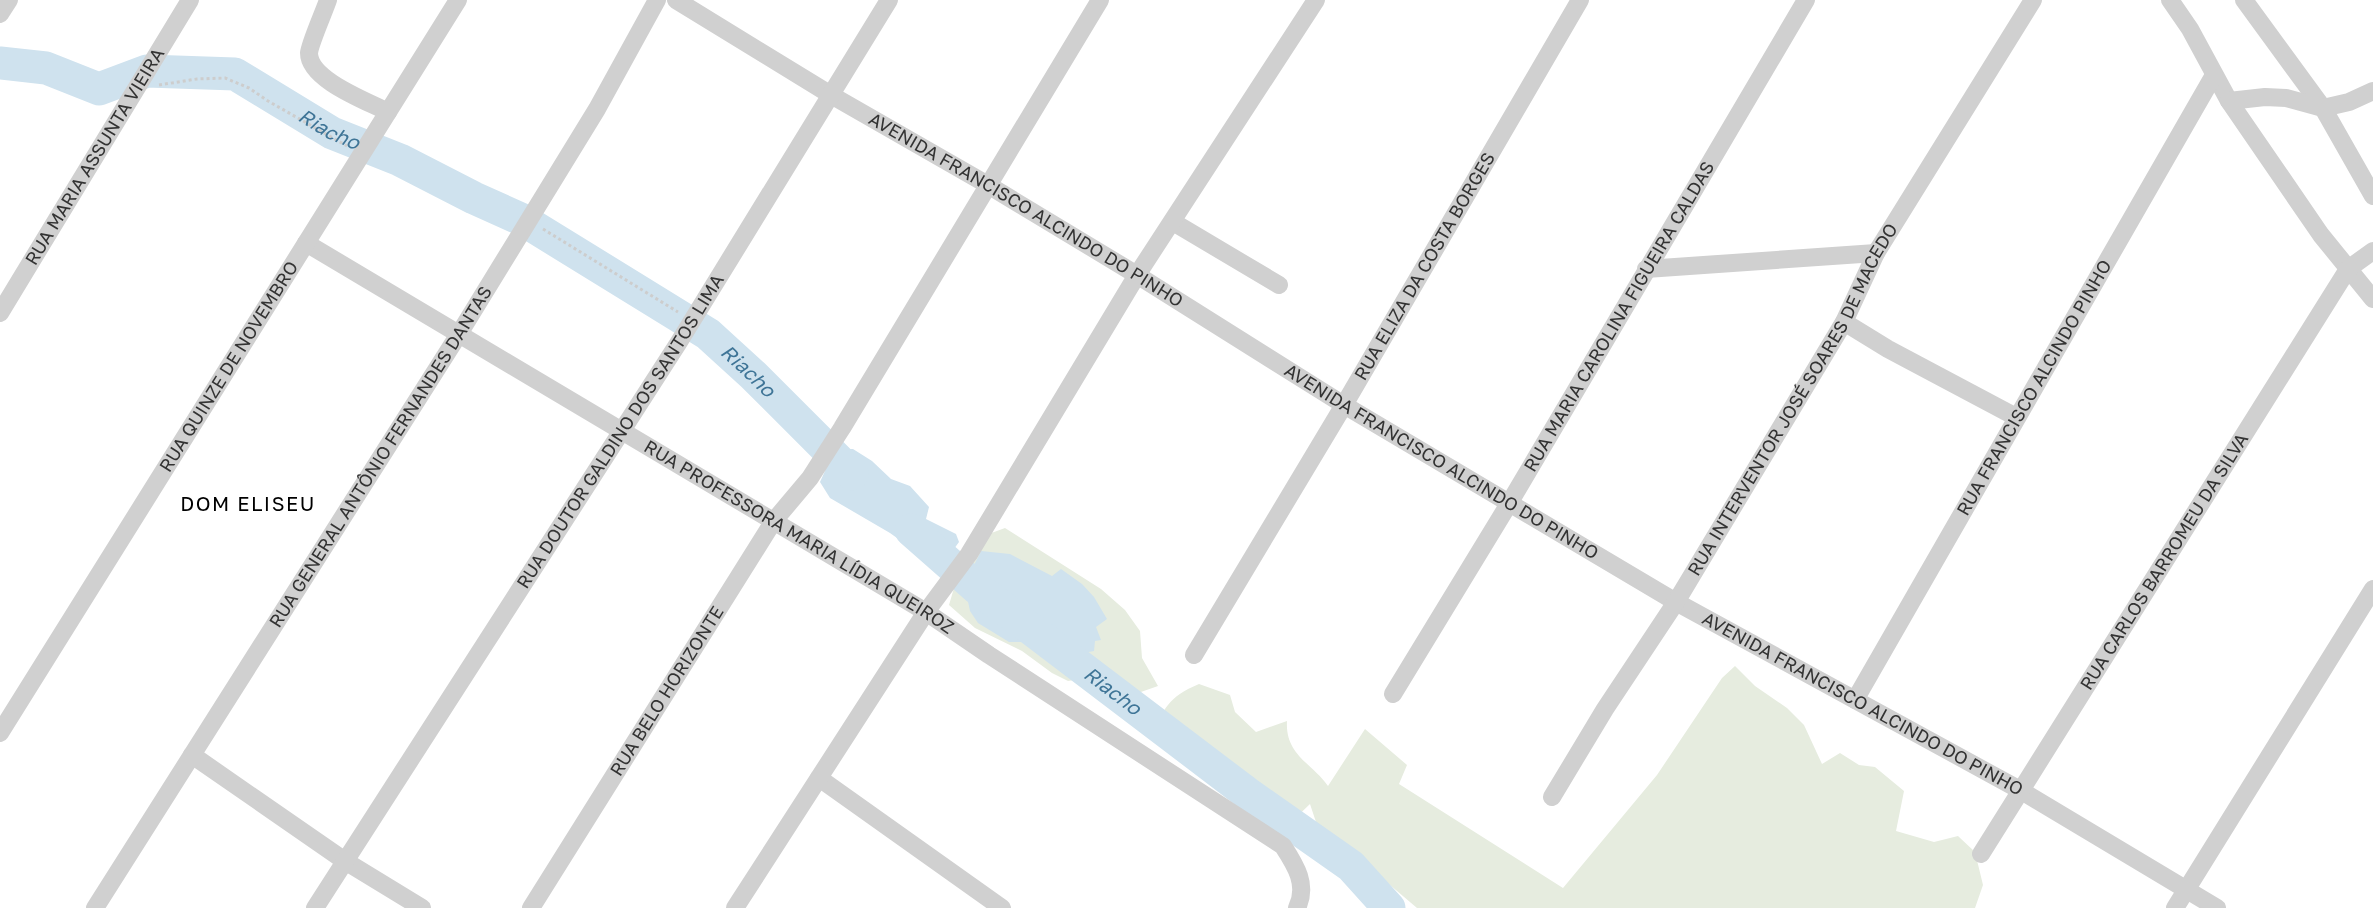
<svg xmlns="http://www.w3.org/2000/svg" width="2373" height="908" font-family="'Golos Text',sans-serif">
  <style>
    .green { fill: #e6ecdf }
    .water { fill: #cfe2ee }
    .lines { fill: none; stroke-linecap: round; stroke-linejoin: round }
    .river { stroke: #cfe2ee; stroke-width: 33 }
    .path { stroke: #cdcdcd; stroke-width: 3; stroke-dasharray: 3 3; stroke-linecap: butt }
    .minor { stroke: #d0d0d0; stroke-width: 18 }
    .labels { text-anchor: middle; stroke-width: 6; stroke-linejoin: round; paint-order: stroke }
    .street-label { font-size: 18px; fill: #333; stroke: #fff }
    .water-label { font-size: 20px; font-style: italic; fill: #3f7597; stroke: #fff }
    .neighbourhood-label { font-size: 20px; letter-spacing: 1.5px; fill: #000; stroke: #fff }
  </style>
  <rect width="100%" height="100%" fill="#fff"/>
  <path class="green" d="M1005 528 1101 589 1125 610 1140 631 1142 658 1158 686 1138 693 1110 674 1068 681 1052 673 1022 651 975 628 949 605 954 588 986 535Z
    M1735 666 1755 686 1787 708 1804 725 1822 764 1840 753 1859 765 1875 767 1904 791 1896 831 1934 842 1958 836 1975 852 1983 885 1975 908H1417L1316 822 1310 804 1284 829 1151 738C1164 708 1168 697 1199 684L1230 695 1235 712 1256 732 1287 721C1285 755 1312 763 1328 786L1365 729 1407 765 1399 784 1563 888 1657 775 1722 678Z"/>
  <path class="water" d="M840 449H853L872 461 891 479 910 486 929 507 926 519 956 534 959 542 951 553 940 561 925 558 890 533 830 498 820 482 829 462Z
    M981 551 1010 554 1052 576 1061 569 1082 584 1094 597 1107 619 1096 627 1101 640 1095 641 1094 651 1073 655 1043 648 1035 641 1030 647 1022 642H1009L978 623 970 611 966 592 972 569Z"/>
  <g class="lines">
    <g class="river">
      <path id="s1" d="M0 63 46 68 99 89 147 71 235 74 332 133 400 160 474 198 523 220 708 334 753 375 852 474"/>
      <path id="s2" d="M911 530 977 588 1247 793 1351 866 1389 908"/>
    </g>
    <path class="path" d="M159 85 197 79 225 78 249 88 268 101 347 146
      M543 229 678 312"/>
    <g class="minor">
      <path d="M328 0C324 12 310 43 309 53 309 80 367 101 388 112"/>
      <path id="s3" d="M676 0 831 95 988 185 1137 275 1344 405 1676 602 2020 790 2217 908"/>
      <path d="M2170 0 2190 29 2229 101 2321 235 2373 299"/>
      <path d="M2244 0 2323 108 2373 196"/>
      <path d="M0 14 9 0"/>
      <path d="M2229 101 2265 97 2286 98 2323 108 2349 102 2373 91"/>
      <path d="M1173 222 1279 285"/>
      <path id="s4" d="M306 243 926 612 989 655 1283 846C1296 866 1308 885 1297 908"/>
      <path d="M1646 269 1876 253"/>
      <path id="s5" d="M0 313 190 0"/>
      <path d="M1844 322 1888 349 2016 417"/>
      <path id="s6" d="M1194 655 1344 405 1580 0"/>
      <path id="s7" d="M1393 694 1510 502 1806 0"/>
      <path id="s8" d="M1855 700 2214 75"/>
      <path id="s9" d="M0 733 458 0"/>
      <path d="M192 755 345 861 422 908"/>
      <path d="M819 778 1002 908"/>
      <path id="s10" d="M1552 797 1605 709 1676 602 1844 322 1876 253 2033 0"/>
      <path id="s11" d="M1981 854 2348 269 2373 251"/>
      <path id="s12" d="M95 908 459 334 597 109 657 0"/>
      <path id="s13" d="M315 908 679 342 889 0"/>
      <path id="s14" d="M531 908 773 522 810 478 842 428 1100 0"/>
      <path d="M735 908 926 612 969 554 1137 275 1316 0"/>
      <path d="M2175 908 2373 589"/>
    </g>
  </g>
  <g class="labels">
    <g class="street-label">
      <text dy="6" stroke="none"><textPath href="#s5" startOffset="183">RUA MARIA ASSUNTA VIEIRA</textPath></text>
      <text dy="6" stroke="none"><textPath href="#s3" startOffset="408">AVENIDA FRANCISCO ALCINDO DO PINHO</textPath></text>
      <text dy="6" stroke="none"><textPath href="#s6" startOffset="452">RUA ELIZA DA COSTA BORGES</textPath></text>
      <text dy="6" stroke="none"><textPath href="#s7" startOffset="440">RUA MARIA CAROLINA FIGUEIRA CALDAS</textPath></text>
      <text dy="6" stroke="none"><textPath href="#s9" startOffset="432">RUA QUINZE DE NOVEMBRO</textPath></text>
      <text dy="6" stroke="none"><textPath href="#s8" startOffset="360">RUA FRANCISCO ALCINDO PINHO</textPath></text>
      <text dy="6" stroke="none"><textPath href="#s10" startOffset="465">RUA INTERVENTOR JOSÉ SOARES DE MACEDO</textPath></text>
      <text dy="6" stroke="none"><textPath href="#s13" startOffset="566">RUA DOUTOR GALDINO DOS SANTOS LIMA</textPath></text>
      <text dy="6" stroke="none"><textPath href="#s12" startOffset="534">RUA GENERAL ANTÔNIO FERNANDES DANTAS</textPath></text>
      <text dy="6" stroke="none"><textPath href="#s3" startOffset="894">AVENIDA FRANCISCO ALCINDO DO PINHO</textPath></text>
      <text dy="6" stroke="none"><textPath href="#s4" startOffset="574">RUA PROFESSORA MARIA LÍDIA QUEIROZ</textPath></text>
      <text dy="6" stroke="none"><textPath href="#s11" startOffset="345">RUA CARLOS BARROMEU DA SILVA</textPath></text>
      <text dy="6" stroke="none"><textPath href="#s14" startOffset="256">RUA BELO HORIZONTE</textPath></text>
      <text dy="6" stroke="none"><textPath href="#s3" startOffset="1380">AVENIDA FRANCISCO ALCINDO DO PINHO</textPath></text>
    </g>
    <g class="water-label">
      <text dy="7" stroke="none"><textPath href="#s1" startOffset="352">Riacho</textPath></text>
      <text dy="7" stroke="none"><textPath href="#s1" startOffset="838">Riacho</textPath></text>
      <text dy="7" stroke="none"><textPath href="#s2" startOffset="258">Riacho</textPath></text>
    </g>
    <g class="neighbourhood-label">
      <text x="248" y="511">DOM ELISEU</text>
    </g>
  </g>
</svg>
